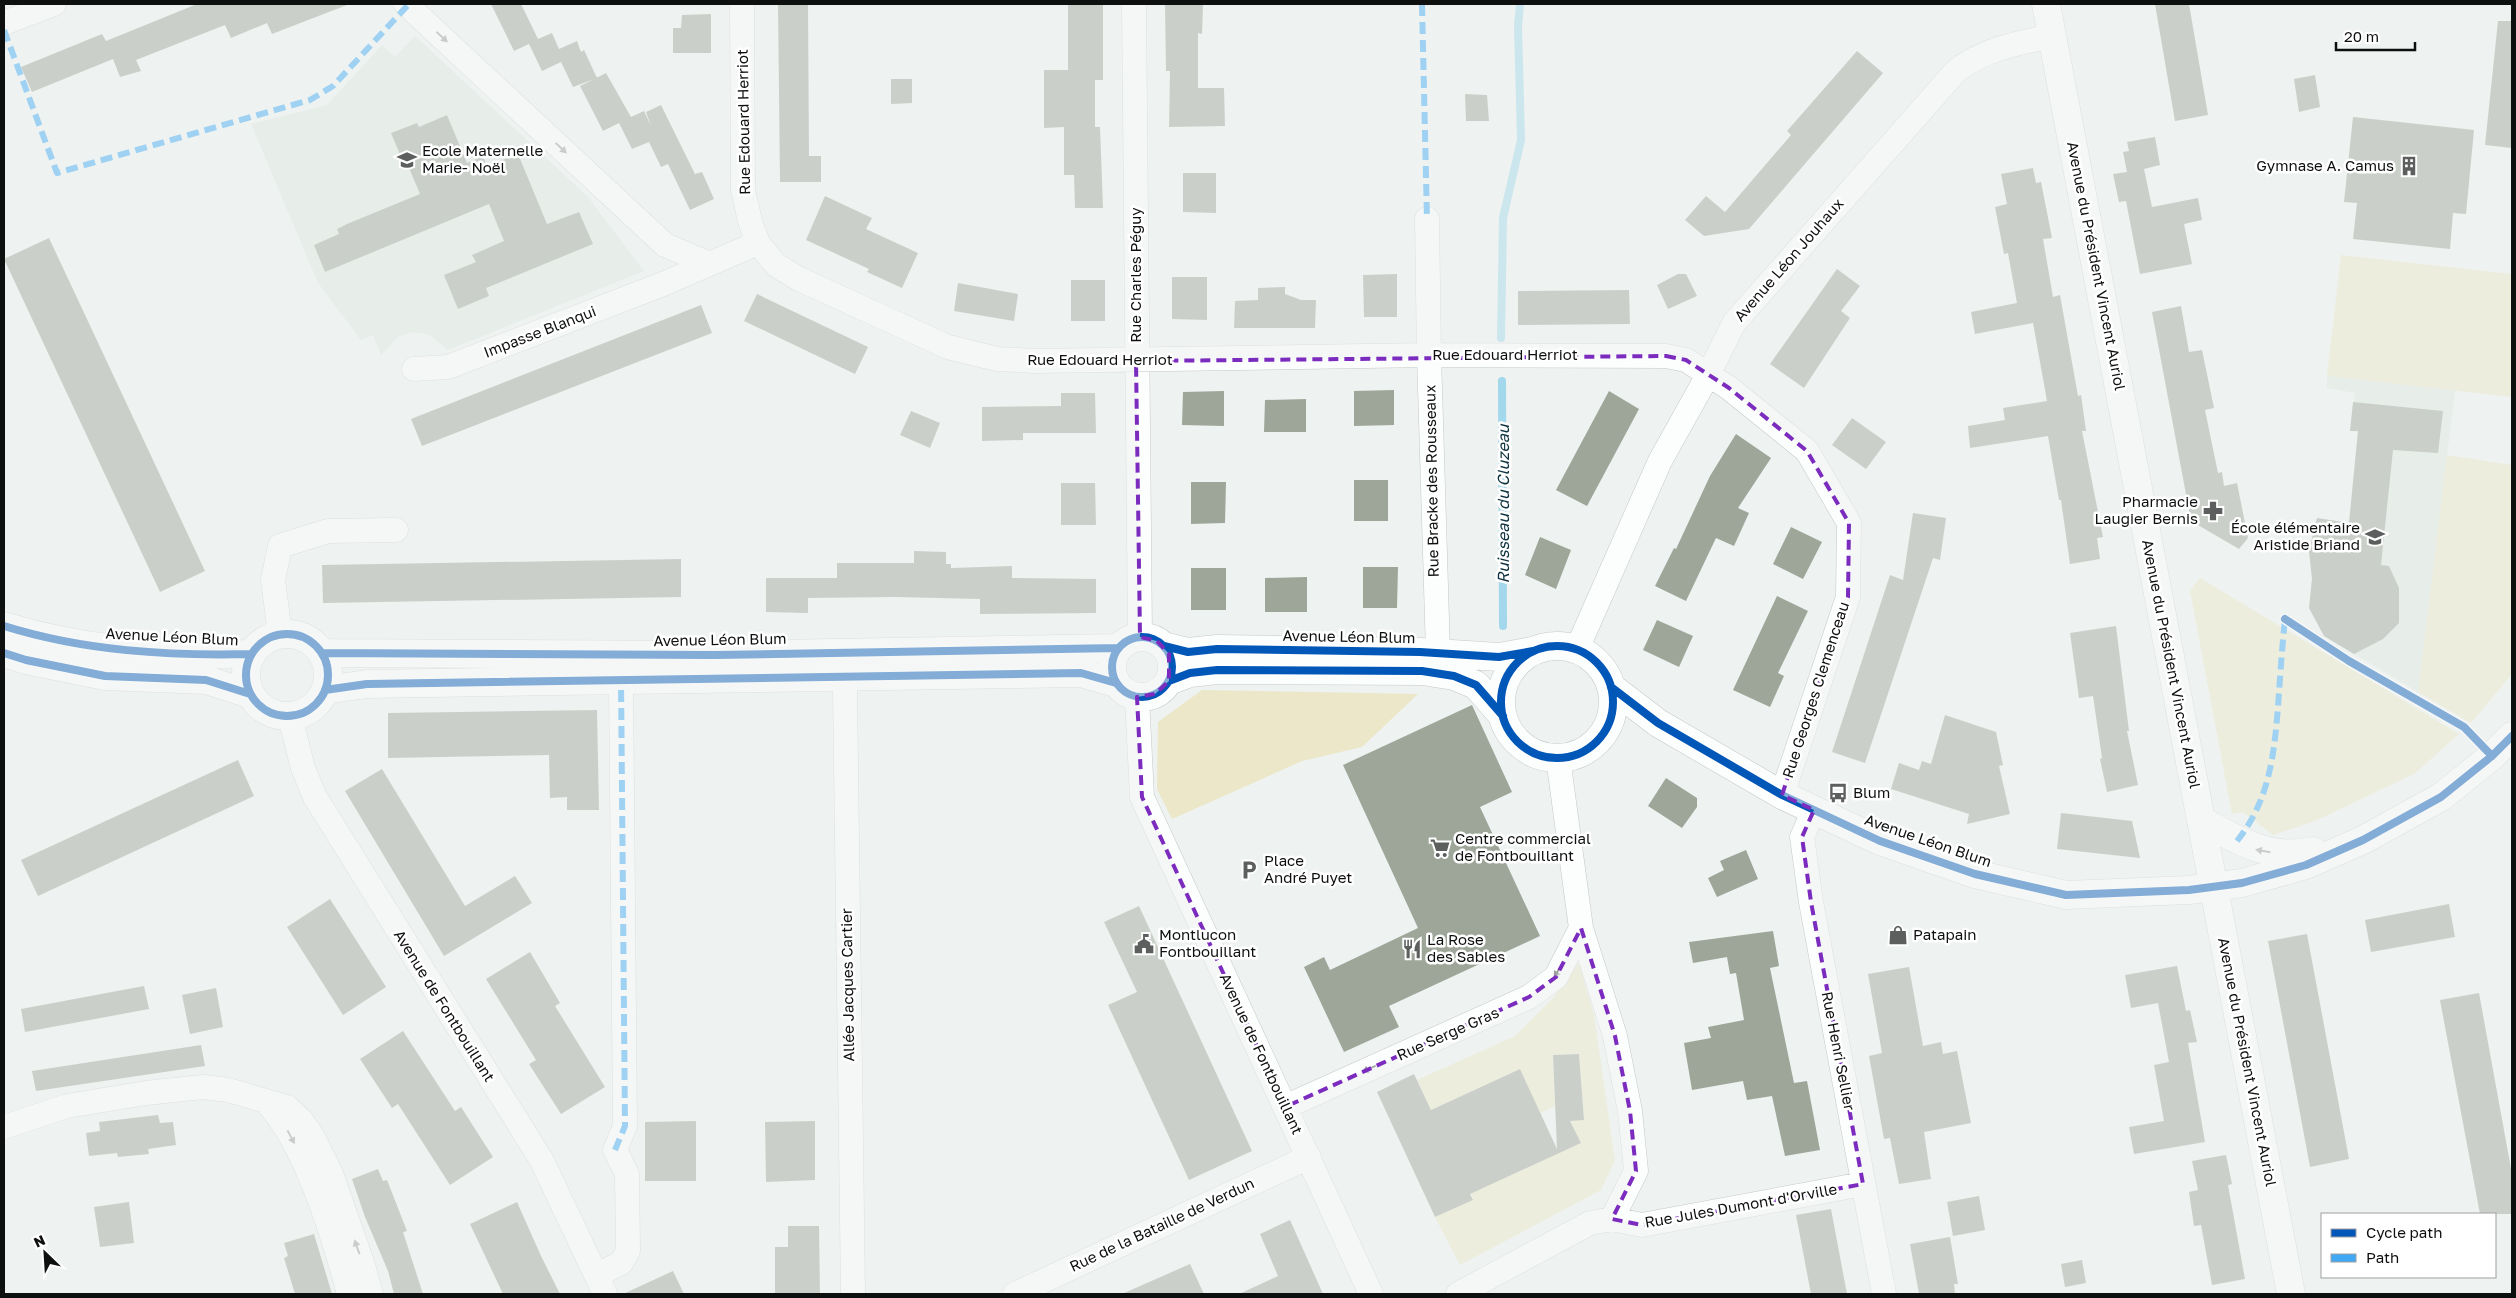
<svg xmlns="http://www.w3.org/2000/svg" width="2516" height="1298" font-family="'Golos Text',sans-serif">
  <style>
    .built { fill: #dde7e1 }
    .green { fill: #ebe7c8 }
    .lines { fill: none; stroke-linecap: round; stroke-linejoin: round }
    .stream { stroke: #a2d7ec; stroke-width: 8 }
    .building { fill: #9ea69a }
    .street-casing { stroke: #c6c9c8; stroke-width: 25 }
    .secondary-casing { stroke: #c6c9c8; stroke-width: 29 }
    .street { stroke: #fcfdfd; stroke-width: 24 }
    .secondary { stroke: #fcfdfd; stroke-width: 28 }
    .quiet { stroke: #3fa9f5; stroke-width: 6; stroke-dasharray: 12 6; stroke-linecap: butt }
    .cycleway-casing { stroke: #fff; stroke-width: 11 }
    .cycleway { stroke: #0057b8; stroke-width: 8 }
    .oneway { fill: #9d9e9e }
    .marked { fill: none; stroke: #7b2cbf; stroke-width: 4; stroke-dasharray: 10 6; stroke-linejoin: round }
    .labels { text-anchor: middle; stroke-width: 5; stroke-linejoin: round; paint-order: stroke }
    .street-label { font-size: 15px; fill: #0e100f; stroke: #fff }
    .poi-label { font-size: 15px; fill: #0e100f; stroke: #fff; text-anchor: start }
    .water-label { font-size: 16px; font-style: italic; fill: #0f323f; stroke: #fff }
  </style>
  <rect width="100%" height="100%" fill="#eef2f0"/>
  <path class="built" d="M415 36 587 196 644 271 448 350 428 334 412 332 398 337 381 355 373 335 361 340 318 283 251 124 327 105 382 45 395 57Z
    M2327 376 2455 390 2418 692 2324 636 2309 608 2312 579 2309 551 2317 518 2349 523 2358 432 2350 431 2355 393 2327 388Z"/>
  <path class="green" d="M2341 255 2512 274V397L2327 376Z
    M2447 455 2512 465V674L2471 723 2418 692Z
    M2200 578 2459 734 2414 774 2315 821 2273 835 2243 812 2232 814 2190 591Z
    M1202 690 1418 694 1362 747 1302 761 1172 819 1157 789 1158 722Z
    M1579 963 1594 1015 1615 1160 1601 1190 1460 1265 1435 1217 1473 1199 1440 1128 1475 1112 1505 1178 1580 1143 1570 1121 1584 1119 1579 1054 1553 1055 1555 1106 1540 1113 1520 1069 1431 1110 1417 1080 1515 1036 1552 999Z"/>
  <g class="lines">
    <path class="stream" d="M1501 338 1503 218 1521 140 1518 26 1520 4
      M1502 381 1503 626"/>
  </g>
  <path class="building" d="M197 4 347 5 272 34 267 23 231 38 225 25 136 60 141 71 120 77 113 59 32 92 21 67 102 34 106 41Z
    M491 4H521L538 39 552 33 559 49 577 41 581 52 584 50 597 78 573 87 561 62 542 71 529 44 514 51Z
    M778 4H808L809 156H821V182H780Z
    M1068 4H1103V80H1095V127H1100L1103 208H1075L1074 175H1064V127L1044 128V70H1068Z
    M1165 4H1203L1202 34 1198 33V88H1224L1225 126 1169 127 1170 71H1166Z
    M2155 4H2189L2208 115 2175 121Z
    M711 14V53H673V28H681L682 15Z
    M2498 21H2512V148L2485 145Z
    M1857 51 1883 73 1749 229 1704 236 1685 220 1706 196 1725 212 1791 135 1787 131Z
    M606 73 631 117 644 111 651 126 646 112 661 105 695 174 702 172 714 199 690 210 668 164 661 167 649 142 632 149 619 123 603 131 580 86Z
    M2315 75 2320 107 2299 112 2294 79Z
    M891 79H912V103L891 104Z
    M1465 94 1487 95 1489 121H1466Z
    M447 115 467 163 483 156 487 166 518 154 547 224 579 212 593 244 486 288 489 296 458 309 444 275 476 262 472 255 504 241 489 204 325 272 314 245 339 234 337 229 347 224 420 194 404 156 401 157 391 133 417 123 419 127Z
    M2353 117 2474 130 2466 214 2453 213 2450 249 2353 239 2357 203 2344 202Z
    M2155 137 2160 165 2144 169 2152 207 2198 198 2202 220 2184 224 2192 264 2140 274 2126 201 2119 202 2113 174 2127 172 2123 152 2129 151 2127 142Z
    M2033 168 2036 183 2041 182 2052 238 2043 239 2053 297 2060 295 2078 396 2081 395 2086 431H2082L2103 537 2097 538 2100 559 2070 564 2061 500H2059L2048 436 1970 448 1968 426 2005 420 2003 408 2047 401 2033 323 1975 334 1971 312 2017 303 2008 253 2004 254 1995 207 2007 204 2001 174Z
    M1183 173H1216V213L1183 212Z
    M825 196 872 218 866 229 918 253 902 288 867 272 869 269 806 240Z
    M49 238 205 571 160 592 4 259Z
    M1837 269 1860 286 1841 311 1850 318 1804 388 1770 364Z
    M1397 274V317H1364L1363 275Z
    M1678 274H1686L1697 296 1668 309 1657 285Z
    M1172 277H1207V320L1172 319Z
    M1071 280H1105V321H1071Z
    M958 283 1018 294 1014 321 954 311Z
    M1285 287V294L1301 300H1316L1315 328H1234L1235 301 1258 300V288Z
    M1629 290 1630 324 1518 325V291Z
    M757 294 868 347 855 374 744 321Z
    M701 305 712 333 422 446 411 419Z
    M2181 306 2189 352 2202 350 2214 408 2205 410 2218 473 2222 472 2224 486 2237 483 2248 538 2239 549 2191 521 2152 312Z
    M1394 390V425L1354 426V391Z
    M1224 391V426L1182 425 1183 392Z
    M1609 391 1639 409 1587 506 1556 490Z
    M1061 393H1095L1096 433H1023V440L982 441V407L1061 406Z
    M1306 399V432H1264L1265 400Z
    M2353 402 2443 411 2438 453 2393 450 2381 565 2389 566 2399 588V623L2383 639 2354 654 2324 636 2309 608 2312 579 2309 551 2317 518 2349 523 2358 431H2350Z
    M911 411 940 423 930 448 900 435Z
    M1852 418 1886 442 1866 469 1832 445Z
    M1736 434 1771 458 1738 508 1749 513 1734 546 1716 538 1686 601 1655 586 1674 548 1676 549 1710 476Z
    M1354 480H1388V521H1354Z
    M1191 482H1226L1225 523 1191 524Z
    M1061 483H1095L1096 525H1061Z
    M1913 513 1946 518 1940 560 1933 558 1865 763 1832 752 1890 575 1903 580Z
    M1791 527 1822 542 1803 579 1773 564Z
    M1540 537 1571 550 1556 589 1525 575Z
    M914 551 946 552V564H951V568L1012 566V578L1096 579V613L980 614V599L895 597 808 598V613L766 612V578H837V563H914Z
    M681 559V597L323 603 322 565Z
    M1363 567H1398L1397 608H1363Z
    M1191 568H1226V610H1191Z
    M1307 577V612H1265V578Z
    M1777 596 1808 611 1778 673 1784 676 1770 707 1733 690Z
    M1657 620 1693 636 1679 667 1643 650Z
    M2116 626 2129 731H2127L2138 785 2107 792 2100 759 2102 758 2093 696 2079 698 2070 633Z
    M1472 705 1512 792 1480 807 1540 936 1389 1006 1399 1027 1344 1052 1304 967 1324 957 1330 970 1418 928 1343 765Z
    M597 710 599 810H567V797L550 798 549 755 388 758V713Z
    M1945 715 1996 732 2003 765 1999 766 2010 814 1967 824 1969 814 1891 789 1899 763 1919 770 1922 761 1931 764Z
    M238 760 254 796 38 896 21 860Z
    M382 769 465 906 515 876 532 903 444 956 345 791Z
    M1666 778 1697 798V807L1682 828 1648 806Z
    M2061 813 2132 821 2140 858 2057 849Z
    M1746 850 1758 879 1717 897 1708 878 1724 870 1720 861Z
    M330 899 386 987 343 1015 287 927Z
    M2449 904 2455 937 2371 952 2365 920Z
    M1139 906 1252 1151 1189 1180 1108 1005 1137 992 1104 922Z
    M1773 931 1779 966 1770 968 1794 1083 1807 1081 1820 1150 1785 1156 1772 1096 1747 1100 1743 1081 1692 1090 1684 1043 1711 1038 1708 1027 1744 1020 1736 973 1730 974 1727 957 1693 963 1689 942Z
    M2307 934 2349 1159 2310 1167 2268 941Z
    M530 952 560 1003 555 1006 605 1087 561 1114 529 1064 536 1060 486 979Z
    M2177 966 2186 1011 2190 1010 2197 1042 2188 1043 2205 1142 2134 1154 2129 1127 2164 1121 2154 1065 2169 1062 2158 1003 2131 1008 2125 975Z
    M1909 967 1923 1046 1941 1042 1943 1054 1957 1051 1971 1123 1924 1132 1931 1179 1899 1184 1890 1138 1884 1139 1869 1056 1882 1053 1868 974Z
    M144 986 149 1009 25 1032 21 1009Z
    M216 988 223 1027 190 1034 182 995Z
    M2479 993 2512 1174V1214H2480L2440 1000Z
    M403 1031 455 1111 461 1107 493 1157 450 1185 398 1104 392 1108 360 1059Z
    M201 1045 205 1066 36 1091 32 1071Z
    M1579 1054 1584 1120 1570 1121 1581 1143 1470 1194 1473 1200 1435 1217 1377 1092 1414 1074 1431 1110 1520 1069 1557 1149 1553 1055Z
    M158 1115 160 1123 173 1122 176 1145 148 1149 149 1154 118 1157 117 1153 89 1156 86 1133 100 1131 99 1122Z
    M696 1121V1181H645V1122Z
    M815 1121V1180L766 1182 765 1122Z
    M2226 1155 2232 1184 2228 1185 2245 1279 2212 1285 2201 1225 2194 1226 2189 1192 2198 1190 2192 1161Z
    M378 1169 383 1181 387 1180 407 1231 403 1232 423 1294H394L388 1271 365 1217 352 1179Z
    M1979 1196 1985 1230 1953 1236 1947 1202Z
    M129 1202 134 1243 100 1247 94 1207Z
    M517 1202 541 1256 560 1294H503L470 1224Z
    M1831 1209 1847 1294H1811L1796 1215Z
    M1290 1220 1323 1294H1239L1278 1276 1260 1234Z
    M788 1226H819L820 1294H775V1247H788Z
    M314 1234 332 1294H295L284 1258 288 1256 284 1243Z
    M1950 1237 1958 1284H1954L1955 1294H1919L1910 1244Z
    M2082 1260 2086 1283 2065 1287 2061 1264Z
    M1190 1264 1204 1294H1122Z
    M673 1271 684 1294H623Z"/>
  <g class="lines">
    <defs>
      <path id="street" d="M406 4 665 245 710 264
        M742 4 743 190 750 221 758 243 776 265 799 279 948 347 997 359 1035 361 1429 355 1666 356 1686 360 1729 388 1807 451 1849 523 1848 597 1782 795
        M1134 4 1140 637
        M4 23 54 4
        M1427 219 1429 355 1438 653
        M414 369 448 367 663 284 758 243
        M280 634 273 580 280 546 328 531 396 530
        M1577 649 1660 461 1708 375 1734 323 1956 71C1984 49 2018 43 2052 36
        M848 676 845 688 853 1294
        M1137 697 1142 797 1371 1294
        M290 717 303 768 315 797 542 1161 605 1294
        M1558 758 1581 928 1615 1036 1630 1111 1636 1171 1612 1219
        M1814 810 1802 837 1811 902 1884 1294
        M269 1105C307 1148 334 1238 349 1294
        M1285 1107 1529 997 1556 977 1581 928
        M4 1127 67 1106 146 1093 203 1087 228 1090 287 1107 302 1121 313 1137 330 1171 362 1262 371 1294
        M597 1275 621 1263 628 1251 627 1174 615 1150 625 1126 621 678
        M1015 1294 1309 1157
        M1458 1294 1590 1223 1612 1219 1642 1225 1863 1184"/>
      <path id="secondary" d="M2046 4 2291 1294
        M4 626C84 651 168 656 251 654
        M246 675a41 41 0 1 1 82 0a41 41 0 1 1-82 0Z
        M1112 667a30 30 0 1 1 60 0a30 30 0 1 1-60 0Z
        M1164 646 1188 652 1217 649 1420 652 1499 657 1533 651
        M1501 702a56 56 0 1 1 112 0a56 56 0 1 1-112 0Z
        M4 653 26 660 105 676 206 680 250 694
        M322 653 714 655 1118 648
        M1169 681 1190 673 1217 670 1422 671 1454 676 1476 685 1503 716
        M1611 687 1658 723 1782 795 1880 841 1975 874 2066 895 2189 890 2242 883 2306 865 2363 840 2441 797 2492 756 2512 736
        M325 690 367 684 1081 673 1116 683
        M2201 820C2236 840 2270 861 2313 851"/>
    </defs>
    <use href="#street" class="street-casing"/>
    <use href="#secondary" class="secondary-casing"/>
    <use href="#street" class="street"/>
    <use href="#secondary" class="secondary"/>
    <path class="quiet" d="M1422 4 1427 219
      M4 30 57 173 310 100 333 86 408 5
      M2237 841C2269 801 2274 756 2278 707 2280 678 2282 648 2285 619L2287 620
      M615 1150 625 1126 621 678"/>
    <defs>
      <path id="cycleway" d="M2285 619 2349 661 2464 727 2492 756
        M4 626C84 651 168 656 251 654
        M246 675a41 41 0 1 1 82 0a41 41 0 1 1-82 0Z
        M1112 667a30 30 0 1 1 60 0a30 30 0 1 1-60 0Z
        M1164 646 1188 652 1217 649 1420 652 1499 657 1533 651
        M1501 702a56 56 0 1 1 112 0a56 56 0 1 1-112 0Z
        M4 653 26 660 105 676 206 680 250 694
        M322 653 714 655 1118 648
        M1169 681 1190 673 1217 670 1422 671 1454 676 1476 685 1503 716
        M1611 687 1658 723 1782 795 1880 841 1975 874 2066 895 2189 890 2242 883 2306 865 2363 840 2441 797 2492 756 2512 736
        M325 690 367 684 1081 673 1116 683"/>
    </defs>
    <use href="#cycleway" class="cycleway-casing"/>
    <use href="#cycleway" class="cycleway"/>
  </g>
  <defs><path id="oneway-solid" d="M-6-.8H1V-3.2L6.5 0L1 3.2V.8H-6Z" transform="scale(1.25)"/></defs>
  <g class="oneway">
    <use href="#oneway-solid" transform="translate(442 37) rotate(43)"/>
    <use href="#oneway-solid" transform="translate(561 148) rotate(43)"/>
    <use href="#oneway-solid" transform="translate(2263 851) rotate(-170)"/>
    <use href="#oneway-solid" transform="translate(1558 971) rotate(121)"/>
    <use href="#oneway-solid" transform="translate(1369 1069) rotate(156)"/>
    <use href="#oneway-solid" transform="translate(291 1137) rotate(62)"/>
    <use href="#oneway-solid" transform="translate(357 1247) rotate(-110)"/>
  </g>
  <path d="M0 0H2516V1298H0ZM1666 356 1686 360 1729 388 1807 451 1849 523 1848 597 1782 795 1814 810 1802 837 1811 902 1863 1184 1642 1225 1612 1219 1636 1171 1630 1111 1615 1036 1581 928 1556 977 1529 997 1285 1107 1142 797 1137 697 1155 694 1169 681V654L1157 641 1140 637 1136 361Z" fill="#eef2f0" fill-opacity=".55" fill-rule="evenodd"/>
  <path class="marked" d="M1666 356 1686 360 1729 388 1807 451 1849 523 1848 597 1782 795 1814 810 1802 837 1811 902 1863 1184 1642 1225 1612 1219 1636 1171 1630 1111 1615 1036 1581 928 1556 977 1529 997 1285 1107 1142 797 1137 697 1155 694 1169 681V654L1157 641 1140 637 1136 361Z"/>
  <defs>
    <symbol id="school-bare" viewBox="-9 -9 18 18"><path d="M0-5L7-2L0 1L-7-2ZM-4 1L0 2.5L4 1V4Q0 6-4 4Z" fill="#5c5f5e" stroke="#fff" stroke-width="2.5" paint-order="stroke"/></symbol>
    <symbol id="building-bare" viewBox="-9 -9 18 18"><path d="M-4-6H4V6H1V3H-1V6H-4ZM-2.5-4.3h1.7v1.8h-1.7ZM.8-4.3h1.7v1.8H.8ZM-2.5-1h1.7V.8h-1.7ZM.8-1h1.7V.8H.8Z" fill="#5c5f5e" stroke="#fff" stroke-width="2.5" paint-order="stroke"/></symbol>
    <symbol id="pharmacy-bare" viewBox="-9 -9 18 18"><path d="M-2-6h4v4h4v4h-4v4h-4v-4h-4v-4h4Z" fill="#5c5f5e" stroke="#fff" stroke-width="2.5" paint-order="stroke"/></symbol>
    <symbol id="bus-bare" viewBox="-9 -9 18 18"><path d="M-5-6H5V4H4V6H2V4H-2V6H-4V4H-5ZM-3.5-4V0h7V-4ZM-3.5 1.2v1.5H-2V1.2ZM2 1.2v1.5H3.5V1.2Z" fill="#5c5f5e" stroke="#fff" stroke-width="2.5" paint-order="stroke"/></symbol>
    <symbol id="supermarket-bare" viewBox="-9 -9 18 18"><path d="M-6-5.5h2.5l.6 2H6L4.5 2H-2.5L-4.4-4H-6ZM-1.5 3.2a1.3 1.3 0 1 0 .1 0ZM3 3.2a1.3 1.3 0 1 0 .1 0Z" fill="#5c5f5e" stroke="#fff" stroke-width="2.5" paint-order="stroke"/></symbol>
    <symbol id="parking-bare" viewBox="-9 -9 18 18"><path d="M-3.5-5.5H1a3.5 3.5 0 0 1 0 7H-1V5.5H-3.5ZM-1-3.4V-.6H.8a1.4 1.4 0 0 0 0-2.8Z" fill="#5c5f5e" stroke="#fff" stroke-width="2.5" paint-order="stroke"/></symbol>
    <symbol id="shop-bare" viewBox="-9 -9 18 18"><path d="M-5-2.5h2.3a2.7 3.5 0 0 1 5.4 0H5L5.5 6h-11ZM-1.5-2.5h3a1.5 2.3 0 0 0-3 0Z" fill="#5c5f5e" stroke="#fff" stroke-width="2.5" paint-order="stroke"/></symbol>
    <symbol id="civic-bare" viewBox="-9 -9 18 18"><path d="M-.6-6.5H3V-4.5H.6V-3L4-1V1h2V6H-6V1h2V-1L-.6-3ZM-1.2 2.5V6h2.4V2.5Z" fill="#5c5f5e" stroke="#fff" stroke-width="2.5" paint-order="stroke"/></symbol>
    <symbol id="restaurant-bare" viewBox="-9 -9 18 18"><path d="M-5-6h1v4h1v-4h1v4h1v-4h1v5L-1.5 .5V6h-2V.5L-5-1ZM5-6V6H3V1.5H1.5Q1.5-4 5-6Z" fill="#5c5f5e" stroke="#fff" stroke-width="2.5" paint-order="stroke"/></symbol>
  </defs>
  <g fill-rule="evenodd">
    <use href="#school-bare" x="393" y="146" width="28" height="28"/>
    <use href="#building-bare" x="2395" y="152" width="28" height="28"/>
    <use href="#pharmacy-bare" x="2199" y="497" width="28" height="28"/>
    <use href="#school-bare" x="2361" y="523" width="28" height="28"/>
    <use href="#bus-bare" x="1824" y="779" width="28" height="28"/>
    <use href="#supermarket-bare" x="1426" y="834" width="28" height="28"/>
    <use href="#parking-bare" x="1235" y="856" width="28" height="28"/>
    <use href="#shop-bare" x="1884" y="921" width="28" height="28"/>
    <use href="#civic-bare" x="1130" y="930" width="28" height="28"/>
    <use href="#restaurant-bare" x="1398" y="935" width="28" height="28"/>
  </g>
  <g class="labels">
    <g class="street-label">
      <text transform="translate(744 122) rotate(-91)" y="5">Rue Edouard Herriot</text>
      <text transform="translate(1789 260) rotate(-49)" y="5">Avenue Léon Jouhaux</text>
      <text transform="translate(2096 266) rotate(79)" y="5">Avenue du Président Vincent Auriol</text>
      <text transform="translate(1136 275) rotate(-90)" y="5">Rue Charles Péguy</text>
      <text transform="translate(540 332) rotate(-21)" y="5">Impasse Blanqui</text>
      <text x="1505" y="360">Rue Edouard Herriot</text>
      <text x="1100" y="365">Rue Edouard Herriot</text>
      <text transform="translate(1432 481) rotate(-91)" y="5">Rue Bracke des Rousseaux</text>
      <text transform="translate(172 637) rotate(3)" y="5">Avenue Léon Blum</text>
      <text transform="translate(1349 637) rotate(1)" y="5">Avenue Léon Blum</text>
      <text transform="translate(720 640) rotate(-1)" y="5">Avenue Léon Blum</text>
      <text transform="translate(2171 664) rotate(79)" y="5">Avenue du Président Vincent Auriol</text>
      <text transform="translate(1816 690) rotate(-72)" y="5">Rue Georges Clemenceau</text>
      <text transform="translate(1928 841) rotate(19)" y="5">Avenue Léon Blum</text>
      <text transform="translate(848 985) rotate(-91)" y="5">Allée Jacques Cartier</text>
      <text transform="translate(444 1006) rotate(58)" y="5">Avenue de Fontbouillant</text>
      <text transform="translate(1448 1034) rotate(-24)" y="5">Rue Serge Gras</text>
      <text transform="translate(1838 1051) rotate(79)" y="5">Rue Henri Sellier</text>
      <text transform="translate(1261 1054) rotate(65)" y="5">Avenue de Fontbouillant</text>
      <text transform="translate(2247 1062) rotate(79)" y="5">Avenue du Président Vincent Auriol</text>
      <text transform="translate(1741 1206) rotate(-10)" y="5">Rue Jules Dumont d'Orville</text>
      <text transform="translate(1162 1225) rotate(-25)" y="5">Rue de la Bataille de Verdun</text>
    </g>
    <g class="poi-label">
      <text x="422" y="156">Ecole Maternelle<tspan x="422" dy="17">Marie- Noël</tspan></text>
      <text x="2394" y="171" text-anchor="end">Gymnase A. Camus</text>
      <text x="2198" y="507" text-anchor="end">Pharmacie<tspan x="2198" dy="17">Laugier Bernis</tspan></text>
      <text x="2360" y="533" text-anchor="end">École élémentaire<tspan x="2360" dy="17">Aristide Briand</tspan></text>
      <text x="1853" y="798">Blum</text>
      <text x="1455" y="844">Centre commercial<tspan x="1455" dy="17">de Fontbouillant</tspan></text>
      <text x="1264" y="866">Place<tspan x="1264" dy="17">André Puyet</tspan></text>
      <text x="1159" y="940">Montlucon<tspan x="1159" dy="17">Fontbouillant</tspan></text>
      <text x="1913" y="940">Patapain</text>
      <text x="1427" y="945">La Rose<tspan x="1427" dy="17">des Sables</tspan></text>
    </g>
    <g class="water-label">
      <text transform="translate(1503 504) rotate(-90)" y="6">Ruisseau du Cluzeau</text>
    </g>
  </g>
  <rect width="2516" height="1298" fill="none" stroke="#0e100f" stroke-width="10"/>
  <rect x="2321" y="1213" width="175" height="65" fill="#ffffff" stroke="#9f9f9f"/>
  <rect x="2331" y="1229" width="25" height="8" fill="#0057b8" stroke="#9f9f9f"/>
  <text x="2366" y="1238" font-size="15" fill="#0e100f">Cycle path</text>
  <rect x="2331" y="1254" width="25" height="8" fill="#3fa9f5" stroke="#9f9f9f"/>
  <text x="2366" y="1263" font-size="15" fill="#0e100f">Path</text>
  <g transform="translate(45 1253) rotate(335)" stroke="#ffffff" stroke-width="4" paint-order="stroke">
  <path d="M0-4L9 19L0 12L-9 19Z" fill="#0e100f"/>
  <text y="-8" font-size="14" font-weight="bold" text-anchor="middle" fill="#0e100f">N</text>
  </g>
  <path d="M2336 42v8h79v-8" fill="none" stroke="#0e100f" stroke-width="2.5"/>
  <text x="2344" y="42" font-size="15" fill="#0e100f" stroke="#ffffff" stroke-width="4" paint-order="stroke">20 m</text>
</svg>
